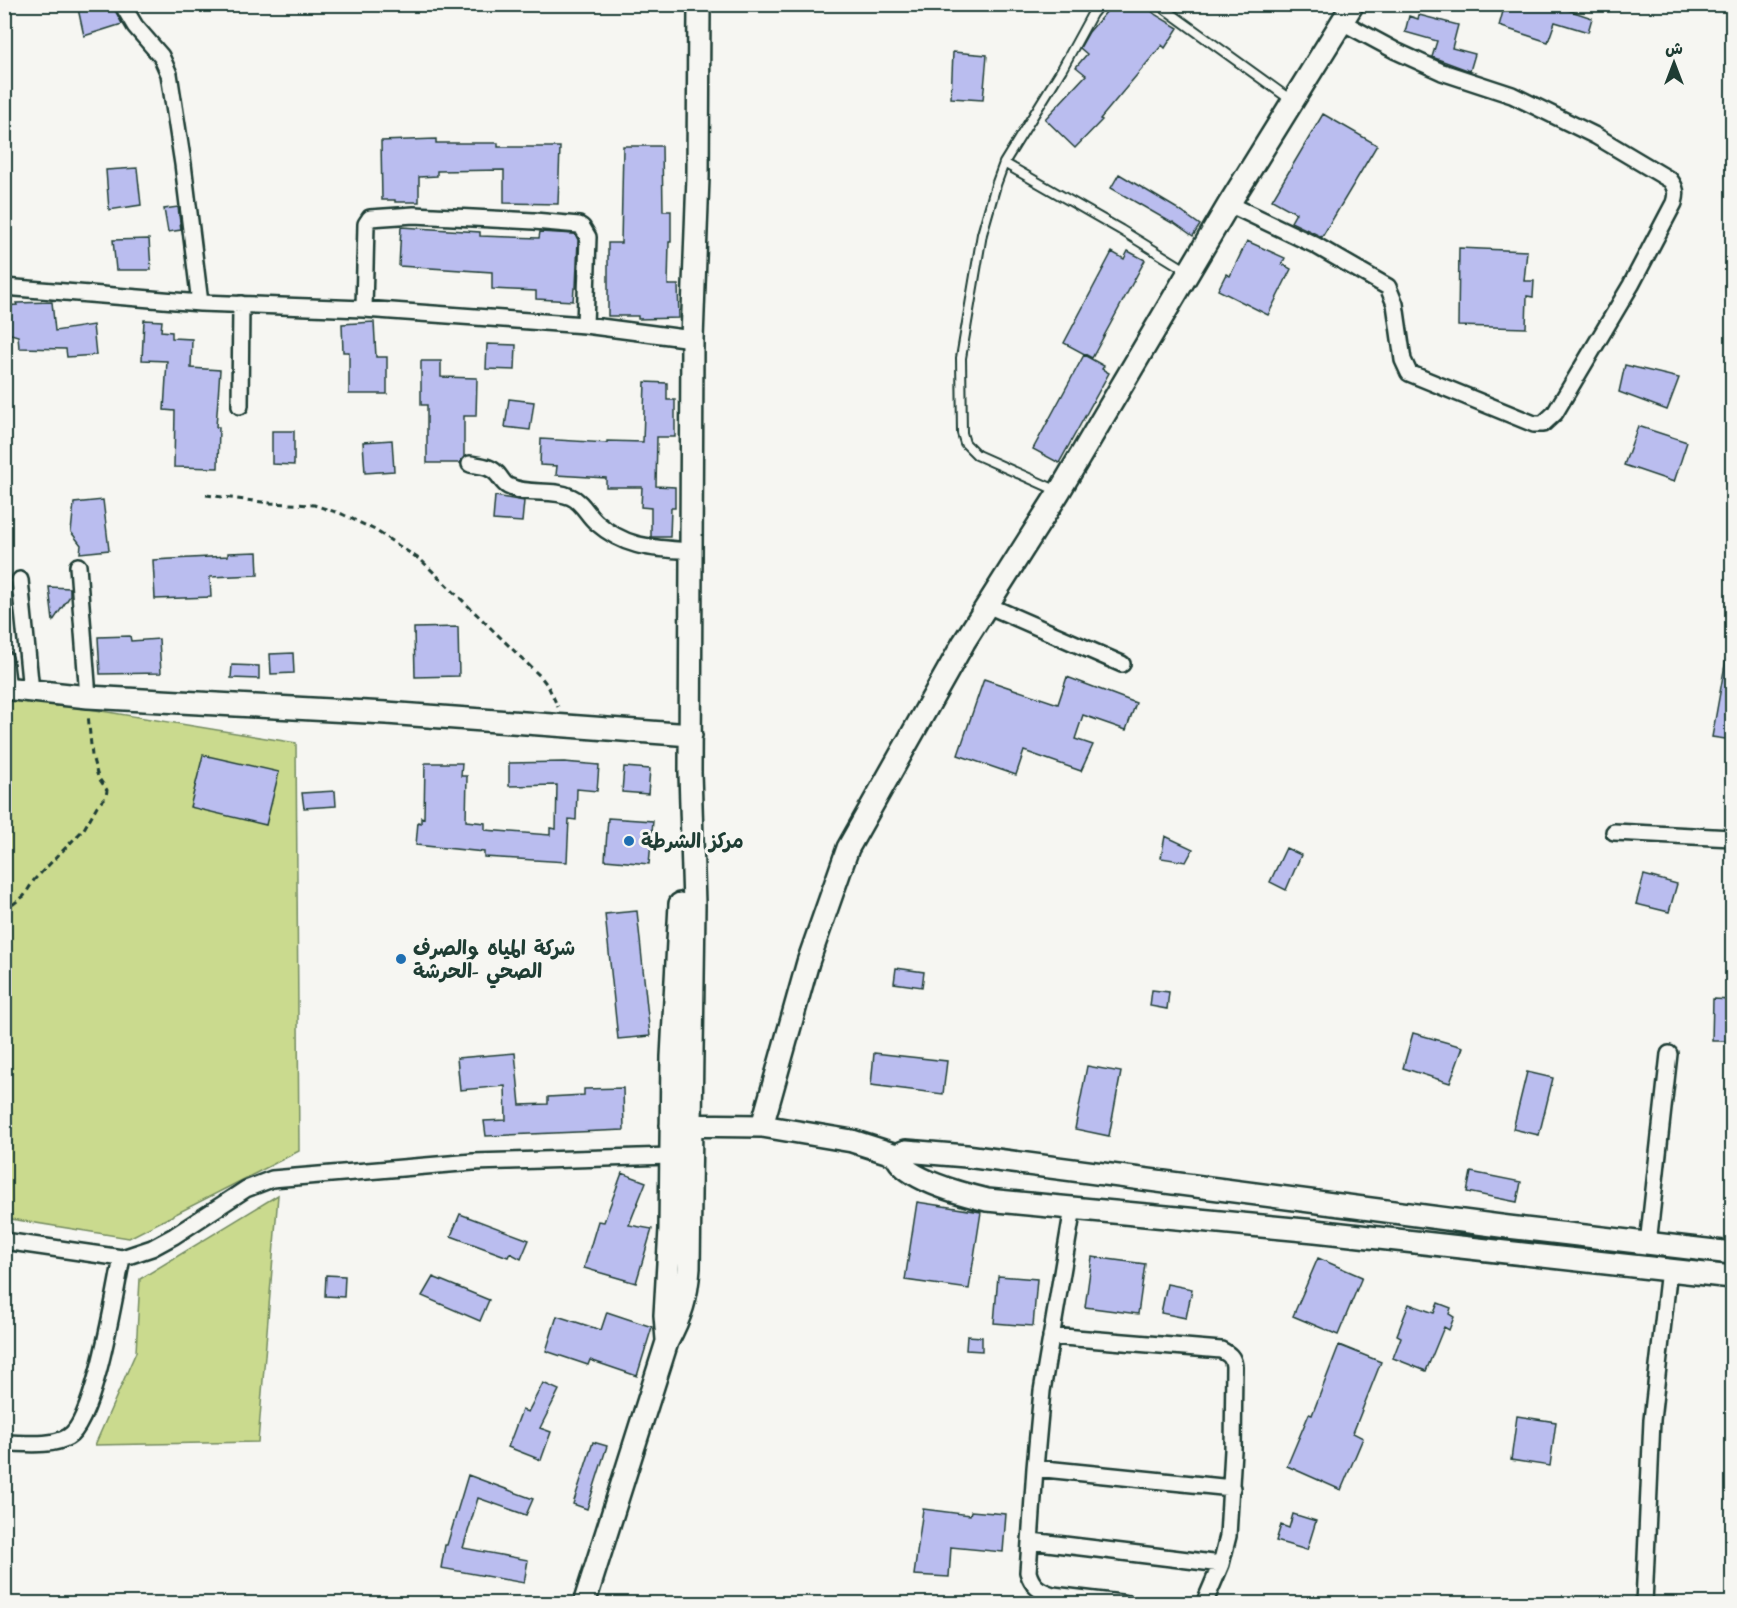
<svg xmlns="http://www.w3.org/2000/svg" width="1737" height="1608" font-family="'Architects Daughter','Playpen Sans Arabic',sans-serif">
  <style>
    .green { fill: #cada8e; stroke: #748c61; stroke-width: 1.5 }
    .building { fill: #babdef; stroke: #1f3d34; stroke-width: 1.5 }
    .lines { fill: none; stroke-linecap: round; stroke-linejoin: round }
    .lane-casing { stroke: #1f3d34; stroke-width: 12 }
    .street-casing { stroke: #1f3d34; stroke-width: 20 }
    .secondary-casing { stroke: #1f3d34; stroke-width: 26 }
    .path { stroke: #1f3d34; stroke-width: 3; stroke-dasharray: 6 4.5; stroke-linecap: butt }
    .lane { stroke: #f6f6f2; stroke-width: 8 }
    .street { stroke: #f6f6f2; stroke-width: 15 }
    .secondary { stroke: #f6f6f2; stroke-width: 21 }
    .poi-dot { fill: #1f6fb2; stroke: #f6f6f2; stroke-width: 2 }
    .labels { text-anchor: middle; stroke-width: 6; stroke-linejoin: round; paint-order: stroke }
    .poi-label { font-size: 20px; font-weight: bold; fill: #1f3d34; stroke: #f6f6f2; text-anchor: start }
  </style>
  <rect width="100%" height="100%" fill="#f6f6f2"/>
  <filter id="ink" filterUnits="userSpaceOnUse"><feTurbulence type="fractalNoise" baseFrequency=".0167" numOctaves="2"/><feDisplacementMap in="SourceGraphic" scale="12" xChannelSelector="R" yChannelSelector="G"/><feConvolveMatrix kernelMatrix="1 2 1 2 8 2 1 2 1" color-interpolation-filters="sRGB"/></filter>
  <g filter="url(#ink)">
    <path class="green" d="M4 695 296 743 299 1151 129 1238 5 1218Z
      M278 1195 258 1442 95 1445 136 1352 140 1279Z"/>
    <path class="building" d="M77 4H112L122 24 84 36Z
      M1113 4H1143L1156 15 1178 28 1165 48 1162 45 1100 119 1102 120 1075 148 1045 119 1086 75 1076 67 1087 54 1080 48 1089 32Z
      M1505 4H1550L1592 18 1588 32 1555 22 1548 42 1499 26Z
      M1419 15 1458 25 1452 48 1475 54 1470 71 1432 57 1437 41 1405 32 1409 16 1418 19Z
      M953 52 987 55 983 100 951 98Z
      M1323 114 1377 145 1322 237 1291 222 1296 213 1272 200Z
      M436 139V143H498V147H560L558 204 504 203V170L437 171V176L419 177V202H395V200H382L381 141Z
      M623 146H662L663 211H671V242H669L668 285H678L679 318 638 319V316H608V243H621Z
      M137 168 141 205 109 210 106 170Z
      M1119 174 1176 208 1200 225 1193 236 1173 222 1172 223 1111 188Z
      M178 207 181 230 168 232 164 209Z
      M401 227 480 232V236L539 238 540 232 575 234 578 240 576 288H574L573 301 536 299V291L492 289V272L399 266Z
      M149 239 151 270H116L113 240Z
      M1247 241 1285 258 1282 264 1291 269 1268 315 1218 290 1226 274 1230 276Z
      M1459 248 1527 251 1524 281H1534L1533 297 1527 296 1526 328 1458 326Z
      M1128 251 1145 260 1092 358 1064 343 1112 252 1124 259Z
      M52 302 55 331 93 325 96 355 67 357 66 349 19 348 18 336 4 332V306L17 305 16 303Z
      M144 320 162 321 161 331 172 332V338L192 339 191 368 220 370 216 427H219L218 468 174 467 175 411 164 410 167 361 142 360Z
      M374 322 376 357H387V394H349V352H343L342 324Z
      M487 344 516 345 515 370 486 369Z
      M1084 355 1104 366 1102 369 1109 373 1059 463 1033 449Z
      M421 361H441V377L477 378 476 416H464V457L460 463H427V405H421Z
      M1625 365 1679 378 1667 410 1619 392Z
      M645 382 667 383V400H675V437H657L656 486 675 487V508H671L670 537H651V508L641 507 642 487H606V478L556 475 557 466 540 465 541 439 607 443V441L643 442Z
      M509 399 534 402 530 430 505 427Z
      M1638 426 1687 442 1674 482 1624 465Z
      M272 431H294V465L272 464Z
      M392 440 394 471 365 473 363 442Z
      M495 496 524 501 522 522 493 520Z
      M103 500 109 550 80 553 81 545 71 532 74 503Z
      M257 552 258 575 210 577 211 597 155 599 153 560 228 556V553Z
      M49 587 70 588V596L53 621Z
      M458 627 459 676 415 677 414 628Z
      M130 636 131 641 159 639 161 673 100 674 98 637Z
      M293 653 294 673 271 674 270 654Z
      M1726 659 1732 660V740L1712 737Z
      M232 665 259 666V679L231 678Z
      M1067 677 1136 703 1126 730 1083 715 1075 739 1093 745 1081 771 1024 751 1016 775 958 755 984 679 1058 704Z
      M203 755 279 772 266 825 190 807Z
      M564 762 599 765 597 791 577 789 576 820 569 819 567 862 484 857V852L416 845 418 822 421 823V817L424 818 425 763H462L461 776H467L466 821 485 823V830L550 835V828L556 829 557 785 509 786V763Z
      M624 767 650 769 648 794 622 792Z
      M335 791 336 806 304 808 302 793Z
      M608 818 653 821 649 864 605 860Z
      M1165 836 1193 849 1186 862 1161 858Z
      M1286 848 1301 855 1286 890 1270 882Z
      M1644 875 1677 884 1669 912 1636 904Z
      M637 911 650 1036 618 1039 605 914Z
      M896 968 924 972 922 987 894 983Z
      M1152 990 1169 992 1167 1009 1150 1006Z
      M1713 999 1732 1000V1041H1712Z
      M1413 1033 1463 1047 1450 1083 1403 1068Z
      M515 1053 520 1105 548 1104V1097L584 1095V1089L623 1088 624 1130 486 1136 484 1121 506 1120 505 1086 460 1090 457 1058Z
      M874 1053 947 1061 943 1094 871 1085Z
      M1087 1066 1121 1072 1109 1136 1075 1129Z
      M1527 1072 1553 1078 1539 1135 1513 1129Z
      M1471 1172 1521 1182 1517 1202 1467 1192Z
      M622 1173 646 1182 629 1225 652 1229 636 1283 584 1268 598 1221 604 1222Z
      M917 1202 981 1212 969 1289 905 1280Z
      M460 1214 529 1240 521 1259 510 1253 508 1257 451 1236Z
      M1092 1257 1145 1264 1138 1314 1085 1307Z
      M1318 1258 1362 1277 1338 1335 1293 1316Z
      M326 1275 345 1276 344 1297 325 1296Z
      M998 1276 1037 1279 1033 1326 994 1323Z
      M433 1277 489 1300 480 1321 422 1296Z
      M1167 1284 1192 1289 1186 1318 1161 1313Z
      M1438 1303 1451 1308 1449 1314 1454 1317 1449 1330 1444 1327 1426 1371 1393 1358 1401 1337 1397 1335 1409 1304 1434 1313Z
      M607 1312 652 1327 637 1376 590 1360 588 1365 546 1351 557 1316 601 1330Z
      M967 1336 982 1337V1351L966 1350Z
      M1339 1345 1381 1362 1353 1433 1363 1438 1341 1490 1287 1466 1309 1414 1312 1415Z
      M543 1383 559 1390 540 1428 551 1432 541 1460 508 1447 522 1410 528 1412Z
      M1517 1416 1556 1422 1550 1466 1511 1460Z
      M593 1442 607 1446 587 1509 573 1504Z
      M468 1475 533 1499 526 1515 478 1498 463 1548 528 1560 524 1583 441 1568 445 1545H447Z
      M923 1509 970 1515 971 1511 1006 1514 1003 1552 951 1547 949 1577 914 1575Z
      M1293 1514 1316 1521 1307 1550 1276 1541 1281 1525 1289 1528Z"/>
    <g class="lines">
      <defs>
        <path id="lane" d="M1158 4 1291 100
          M1004 163 1121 230 1189 272
          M1058 491 977 455 965 443 962 433 961 358 982 234 996 185 1004 163 1062 69 1092 14 1100 4"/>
        <path id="street" d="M122 4 135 26 161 56 169 74 183 164 200 303
          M1229 204 1315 245 1388 287 1395 304 1403 360 1409 373 1534 424H1543L1555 413 1631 285 1674 203C1677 193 1676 188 1670 180L1596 136 1512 95 1442 72 1396 51 1342 22
          M4 287 200 303 364 309 585 325 692 339
          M364 309 366 224 370 218 414 215 534 221 579 225 582 227 588 237 585 325
          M240 406 241 304
          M470 464C481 466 492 466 499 476 502 480 504 484 508 486 527 496 552 488 571 497 583 502 587 515 597 523 627 549 654 548 692 551
          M78 566 88 697
          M20 580 31 691
          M987 605 1122 664
          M4 658 8 688
          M1614 832 1732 838
          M1073 1208 1042 1391 1035 1468 1028 1572C1032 1586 1039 1591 1053 1595L1129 1604
          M4 1241 122 1258 152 1248 174 1236 246 1189 272 1179 473 1162 670 1156
          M1648 1244 1669 1054
          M1051 1336 1221 1350C1229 1354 1233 1357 1234 1366L1233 1450 1228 1536 1221 1564 1204 1604
          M4 1443C24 1443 51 1447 68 1437 95 1421 115 1292 122 1258
          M1035 1468 1232 1488
          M1031 1541 1221 1564
          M1644 1604 1652 1420 1669 1269"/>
        <path id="secondary" d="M4 688 88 697 386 713 691 735
          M671 1125 762 1126 852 1141 896 1155 906 1151 966 1156 1508 1227 1732 1253
          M762 1126 808 962 848 848 964 642 1059 492 1229 204 1353 4
          M896 1155C902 1179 966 1195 987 1200L1315 1231 1732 1277
          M667 1340 665 1315 670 1229 672 1057 680 904
          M584 1604 667 1342C681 1316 687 1298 689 1268L694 905 690 772 692 339 698 177 699 4"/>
      </defs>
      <use href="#lane" class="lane-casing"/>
      <use href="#street" class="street-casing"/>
      <use href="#secondary" class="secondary-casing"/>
      <path class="path" d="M206 495 270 503 314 505 342 514 375 530 422 561 541 677 548 686 558 707
        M4 911 24 896 34 880 84 829 97 806 106 797 107 790 98 777 92 756 88 714"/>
      <use href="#lane" class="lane"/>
      <use href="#street" class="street"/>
      <use href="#secondary" class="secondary"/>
    </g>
  </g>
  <g class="poi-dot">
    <circle cx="629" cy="841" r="6"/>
    <circle cx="401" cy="959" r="6"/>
  </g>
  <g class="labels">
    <g class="poi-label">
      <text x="641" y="848">مركز الشرطة</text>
      <text x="413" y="955">شركة المياه والصرف<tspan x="413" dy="23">الصحي -الحرشة</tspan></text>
    </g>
  </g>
  <rect width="1737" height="1608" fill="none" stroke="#f6f6f2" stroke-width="24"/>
  <rect x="12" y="12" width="1713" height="1584" fill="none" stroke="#1f3d34" stroke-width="2" filter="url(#ink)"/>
  <g transform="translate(1674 63)" stroke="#f6f6f2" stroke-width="4.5" paint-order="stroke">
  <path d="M0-4.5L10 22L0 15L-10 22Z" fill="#1f3d34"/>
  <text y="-9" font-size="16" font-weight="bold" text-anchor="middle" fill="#1f3d34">ش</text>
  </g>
</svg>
